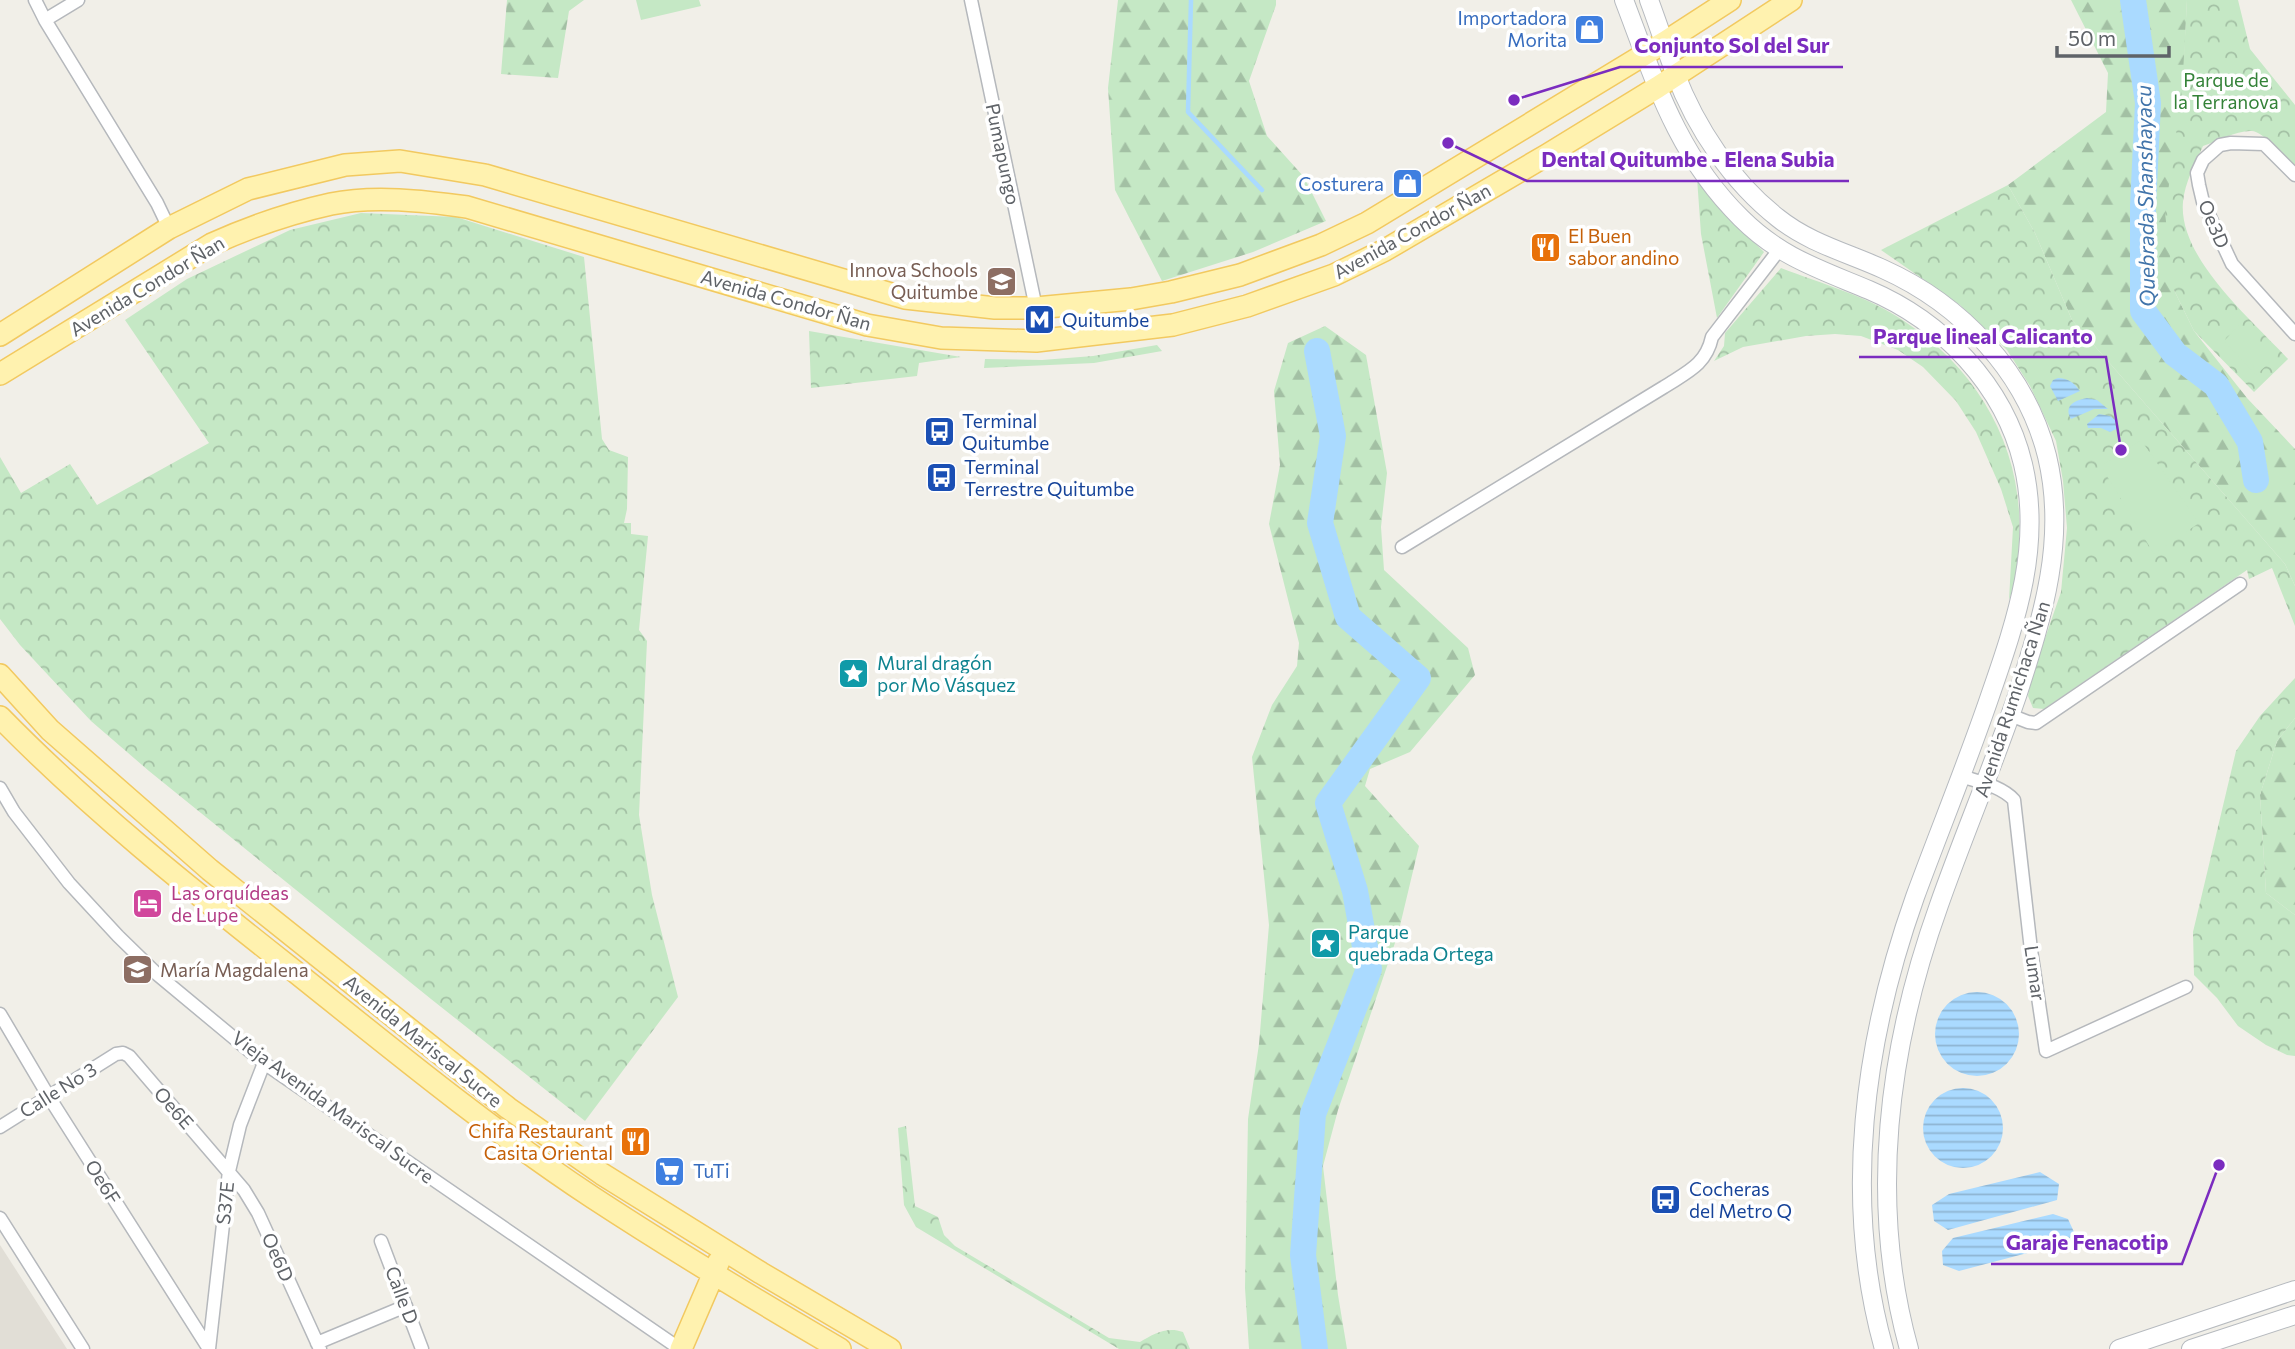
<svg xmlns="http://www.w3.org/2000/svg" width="2295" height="1349" font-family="Commissioner,sans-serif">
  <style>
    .education { fill: #e1ded6 }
    .forest { fill: url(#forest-firs) }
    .park { fill: url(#park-crowns) }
    .garden { fill: #c5e8c5 }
    .water { fill: url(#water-rules) }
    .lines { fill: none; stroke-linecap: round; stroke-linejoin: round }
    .stream { stroke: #aadaff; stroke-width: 4.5 }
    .river { stroke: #aadaff; stroke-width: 26 }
    .minor-casing { stroke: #b5b8bc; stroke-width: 15 }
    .secondary-casing { stroke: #b6babf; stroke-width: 20 }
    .primary-casing { stroke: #f2c960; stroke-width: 24 }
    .minor { stroke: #fff; stroke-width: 12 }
    .secondary { stroke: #fff; stroke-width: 18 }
    .primary { stroke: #fff2af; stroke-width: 21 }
    .labels { text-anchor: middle; stroke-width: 7; stroke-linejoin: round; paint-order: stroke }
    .shop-label { font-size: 19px; fill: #366cbe; stroke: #fff; text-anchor: end }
    .park-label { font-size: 19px; fill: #348238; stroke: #fff }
    .street-label { font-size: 19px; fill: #5f6368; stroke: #fff }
    .food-label { font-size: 19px; fill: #c56008; stroke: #fff; text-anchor: start }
    .education-label { font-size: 19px; fill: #785e54; stroke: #fff; text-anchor: end }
    .transit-label { font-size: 19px; fill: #164399; stroke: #fff; text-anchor: start }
    .culture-label { font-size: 19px; fill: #0d838f; stroke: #fff; text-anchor: start }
    .hotel-label { font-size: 19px; fill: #b23c85; stroke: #fff; text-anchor: start }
    .water-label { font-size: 21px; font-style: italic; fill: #4174aa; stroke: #fff }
    .leader { fill: none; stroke: #7b2cbf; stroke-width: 2.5 }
    .callout-dot { fill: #7b2cbf; stroke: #fff; stroke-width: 2.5 }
    .callout-label { font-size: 21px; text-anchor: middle; font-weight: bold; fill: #7b2cbf; stroke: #fff; stroke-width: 7; stroke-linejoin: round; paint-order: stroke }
  </style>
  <defs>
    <pattern id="forest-firs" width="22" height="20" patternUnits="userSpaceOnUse" patternTransform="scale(1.75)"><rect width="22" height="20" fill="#c5e8c5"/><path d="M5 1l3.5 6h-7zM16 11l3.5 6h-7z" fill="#a3c0a4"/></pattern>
    <pattern id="park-crowns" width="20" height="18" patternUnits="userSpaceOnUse" patternTransform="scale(1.75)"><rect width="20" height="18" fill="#c5e8c5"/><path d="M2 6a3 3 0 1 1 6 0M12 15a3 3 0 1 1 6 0" fill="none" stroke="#a3c0a4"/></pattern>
    <pattern id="water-rules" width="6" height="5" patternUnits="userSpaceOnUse" patternTransform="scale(1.75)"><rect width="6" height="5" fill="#aadaff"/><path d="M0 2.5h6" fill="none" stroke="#8eb4d2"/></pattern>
  </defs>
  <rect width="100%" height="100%" fill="#f1efe8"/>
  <path class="education" d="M0 1245 67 1349H0Z"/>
  <path class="forest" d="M507 0H584L569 11 558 78 501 74Z
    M1118 0H1276V5L1249 81 1267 136 1304 177 1326 221 1253 252 1162 281 1115 190 1108 88Z
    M2071 0H2187L2174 290 2194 331 2247 398 2295 449V586L2285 564 2072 320 2035 233 2008 185 2106 112 2108 73Z
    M1325 326 1366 355 1387 473 1381 527 1384 570 1468 648 1475 675 1410 752 1370 769 1365 786 1419 846 1398 934 1338 1110 1323 1166 1338 1295 1347 1349H1249L1245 1288 1248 1119 1259 1044 1269 925 1252 757 1272 705 1297 666 1299 643 1269 524 1280 465 1274 391 1288 343Z
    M2295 718V915L2266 893 2260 795 2277 741Z"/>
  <path class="park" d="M2187 0H2238L2250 49 2295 105V167C2286 158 2264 132 2252 131 2237 130 2218 141 2203 146 2195 164 2185 182 2183 202 2178 258 2252 320 2288 359L2254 392 2194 331 2174 290 2165 213 2182 92Z
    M1697 178 1721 210 1764 252 1717 318 1701 234Z
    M2008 185 2035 233 2072 320 2285 564 2295 586V626L2272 568 2249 579 2247 570 2044 709 2033 708 2028 696 2031 679 2061 592 2067 528 2063 481 2056 441 2030 386 2007 350 1960 305 1881 250Z
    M361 213 456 217 584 257 602 439 609 450 628 457 627 509 624 523H631V534L648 536 639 630 647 641 639 815 652 895 678 997 585 1121 431 999 149 771 91 721 20 645 0 619V457L21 493 70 464 97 505 209 443 125 320 187 279 290 230Z
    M1781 268C1822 284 1868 296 1904 321 1980 371 2025 451 2019 543 2018 565 2017 579 2009 600L2013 527 2001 489 1976 432 1956 401 1923 367 1898 350 1861 336 1835 334 1806 336 1743 347 1714 361 1724 346 1725 333Z
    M809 331 961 357 919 363 917 376 811 388Z
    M1157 345 1162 351 1094 363 984 368 985 359 1042 360 1093 356Z
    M2295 678V718L2277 741 2260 795 2266 893 2295 915V1056L2287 1055 2266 1045 2238 1026 2217 998 2194 975 2193 932 2236 751 2260 716Z
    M906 1126 915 1206 938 1217 944 1235 955 1246 1109 1338 1140 1342C1153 1334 1167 1326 1183 1332L1190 1349H1119L916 1227 904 1205 898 1128Z"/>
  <path class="garden" d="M636 0H699L701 6 641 20Z
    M2240 324 2272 360 2256 375 2224 341Z
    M2141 440 2199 523 2154 554 2101 466Z"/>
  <path class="water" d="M2058 378C2068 378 2074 383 2080 391L2058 401 2050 386 2053 380Z
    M2087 398 2097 400 2108 409H2094L2071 419C2063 406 2075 400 2087 398Z
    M2099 414 2110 416 2115 420 2116 429 2110 432 2101 428H2088L2087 424Z
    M1935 1034a42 42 0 1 1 84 0a42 42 0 1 1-84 0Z
    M1923 1128a40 40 0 1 1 80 0a40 40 0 1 1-80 0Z
    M2040 1172 2059 1184 2057 1200 1948 1230 1934 1221 1932 1205 1949 1194Z
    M2053 1214 2068 1219 2074 1232 2066 1243 1959 1271 1943 1265 1942 1251 1953 1238Z"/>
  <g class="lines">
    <path class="stream" d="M1191 0 1188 112 1262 190"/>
    <path class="river" d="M2133 0 2148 103 2143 206V311L2175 354 2216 385 2250 442 2256 480
      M1315 1349 1303 1255 1313 1114 1369 969 1355 891 1328 803 1418 678 1348 617 1320 523 1333 436 1317 351"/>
    <defs>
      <path id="minor" d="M35 0 45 20 157 203 169 228
        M971 0 1036 308
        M45 20 78 0
        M2295 175 2264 144 2231 143 2220 145 2203 160 2197 173 2199 185 2203 202 2232 264 2295 334
        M1402 547 1664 387C1687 372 1706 365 1712 337L1779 250
        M2010 715 2028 722 2036 723 2240 584
        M1961 776C1979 782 2001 786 2014 800L2031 950 2046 1051 2186 987
        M0 788 14 812 69 883 118 936 158 975 264 1063 680 1349
        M0 1014 49 1097 209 1349
        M0 1127 116 1054 123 1053 129 1056 244 1190 258 1213 320 1349
        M0 1218 83 1349
        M381 1241 422 1349
        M317 1343 406 1306
        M209 1349 229 1171 240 1125 264 1063"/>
      <path id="secondary" d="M1624 0C1655 81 1677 155 1741 218 1780 257 1819 269 1869 290 1942 321 2004 385 2023 464 2042 544 2017 618 1991 693 1968 761 1940 829 1915 897 1864 1040 1842 1200 1884 1349
        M1649 0C1658 24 1666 49 1675 73 1696 128 1732 182 1778 218 1809 243 1848 253 1883 269 1961 304 2026 372 2047 456 2067 539 2043 615 2018 693 1994 764 1964 834 1939 905 1888 1047 1868 1202 1909 1349
        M2119 1349 2295 1290
        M2191 1349 2295 1315"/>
      <path id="primary" d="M0 335 169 228 248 189 345 165 400 161 485 175 905 298 995 308H1036L1131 299 1171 292 1240 275 1321 245 1367 223 1665 42 1730 0
        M0 374 212 244C250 227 290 213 331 204 374 195 424 201 467 207L867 325 941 338 1036 341 1173 325 1247 306 1334 275 1385 250 1547 155 1658 87 1791 0
        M0 675 50 730 210 870 508 1108 602 1174 761 1273 890 1349
        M0 717C89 808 188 887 288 966 387 1045 486 1127 592 1197 673 1250 756 1300 840 1349
        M681 1349 719 1261"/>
    </defs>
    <use href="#minor" class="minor-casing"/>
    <use href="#secondary" class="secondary-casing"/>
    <use href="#primary" class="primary-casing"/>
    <use href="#minor" class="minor"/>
    <use href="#secondary" class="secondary"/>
    <use href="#primary" class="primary"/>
  </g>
  <defs>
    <symbol id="shop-square" viewBox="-11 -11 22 22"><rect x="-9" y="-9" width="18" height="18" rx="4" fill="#3f7fe0" stroke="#fff"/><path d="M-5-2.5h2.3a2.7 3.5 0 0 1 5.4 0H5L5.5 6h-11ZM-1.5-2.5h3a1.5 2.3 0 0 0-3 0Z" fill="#fff"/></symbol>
    <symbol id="restaurant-square" viewBox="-11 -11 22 22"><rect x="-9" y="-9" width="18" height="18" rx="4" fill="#e8710a" stroke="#fff"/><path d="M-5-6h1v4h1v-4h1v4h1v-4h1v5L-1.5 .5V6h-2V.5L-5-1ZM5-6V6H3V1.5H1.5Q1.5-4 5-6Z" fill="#fff"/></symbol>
    <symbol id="school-square" viewBox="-11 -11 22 22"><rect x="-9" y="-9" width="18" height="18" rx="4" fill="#8d6e63" stroke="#fff"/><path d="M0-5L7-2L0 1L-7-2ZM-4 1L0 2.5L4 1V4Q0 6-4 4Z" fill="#fff"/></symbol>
    <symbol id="metro-square" viewBox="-11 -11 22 22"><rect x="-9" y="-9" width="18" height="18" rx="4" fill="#1a4fb4" stroke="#fff"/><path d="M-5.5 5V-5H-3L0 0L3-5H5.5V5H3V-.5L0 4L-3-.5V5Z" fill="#fff"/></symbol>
    <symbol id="bus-square" viewBox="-11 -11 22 22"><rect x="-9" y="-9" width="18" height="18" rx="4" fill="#1a4fb4" stroke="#fff"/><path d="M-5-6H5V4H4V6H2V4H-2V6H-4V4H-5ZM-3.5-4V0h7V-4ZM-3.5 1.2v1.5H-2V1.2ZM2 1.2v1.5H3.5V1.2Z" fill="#fff"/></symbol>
    <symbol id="sight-square" viewBox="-11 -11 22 22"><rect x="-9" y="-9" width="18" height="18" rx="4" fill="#0f9aa8" stroke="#fff"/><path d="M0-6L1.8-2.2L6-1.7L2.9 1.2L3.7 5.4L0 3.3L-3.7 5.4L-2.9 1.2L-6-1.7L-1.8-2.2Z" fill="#fff"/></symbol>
    <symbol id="hotel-square" viewBox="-11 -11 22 22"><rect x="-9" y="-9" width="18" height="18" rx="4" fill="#d1479c" stroke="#fff"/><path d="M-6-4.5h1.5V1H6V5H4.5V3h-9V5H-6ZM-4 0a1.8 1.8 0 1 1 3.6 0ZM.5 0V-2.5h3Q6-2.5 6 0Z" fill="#fff"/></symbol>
    <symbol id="supermarket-square" viewBox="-11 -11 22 22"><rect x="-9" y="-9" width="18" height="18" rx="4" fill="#3f7fe0" stroke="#fff"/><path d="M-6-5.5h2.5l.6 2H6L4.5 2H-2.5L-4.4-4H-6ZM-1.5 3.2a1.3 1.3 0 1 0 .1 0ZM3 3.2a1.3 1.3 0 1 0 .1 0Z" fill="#fff"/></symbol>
  </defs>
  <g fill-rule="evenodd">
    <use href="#shop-square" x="1572" y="12" width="35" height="35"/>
    <use href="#shop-square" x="1390" y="166" width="35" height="35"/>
    <use href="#restaurant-square" x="1528" y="230" width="35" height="35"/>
    <use href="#school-square" x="984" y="264" width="35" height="35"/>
    <use href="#metro-square" x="1022" y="302" width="35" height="35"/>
    <use href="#bus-square" x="922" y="414" width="35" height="35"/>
    <use href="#bus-square" x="924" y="460" width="35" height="35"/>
    <use href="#sight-square" x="836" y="656" width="35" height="35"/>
    <use href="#hotel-square" x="130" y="886" width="35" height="35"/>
    <use href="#sight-square" x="1308" y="926" width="35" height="35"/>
    <use href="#school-square" x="120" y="952" width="35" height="35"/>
    <use href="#restaurant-square" x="618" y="1124" width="35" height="35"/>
    <use href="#supermarket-square" x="652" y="1154" width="35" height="35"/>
    <use href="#bus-square" x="1648" y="1182" width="35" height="35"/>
  </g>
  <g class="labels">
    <g class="shop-label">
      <text x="1567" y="25">Importadora<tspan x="1567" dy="22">Morita</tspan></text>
      <text x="1384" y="191">Costurera</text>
      <text x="693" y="1178" text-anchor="start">TuTi</text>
    </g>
    <g class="park-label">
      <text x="2226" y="87">Parque de<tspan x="2226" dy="22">la Terranova</tspan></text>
    </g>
    <g class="street-label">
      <text transform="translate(1003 154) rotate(78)" y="7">Pumapungo</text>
      <text transform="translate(2214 224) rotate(67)" y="7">Oe3D</text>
      <text transform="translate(1412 231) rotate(-29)" y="7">Avenida Condor Ñan</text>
      <text transform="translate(147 286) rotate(-31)" y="7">Avenida Condor Ñan</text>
      <text transform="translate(786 300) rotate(16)" y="7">Avenida Condor Ñan</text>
      <text transform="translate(2012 699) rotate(-72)" y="7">Avenida Rumichaca Ñan</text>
      <text transform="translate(2035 973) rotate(82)" y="7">Lumar</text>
      <text transform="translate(423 1041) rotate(39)" y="7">Avenida Mariscal Sucre</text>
      <text transform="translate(58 1090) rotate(-32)" y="7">Calle No 3</text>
      <text transform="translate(333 1107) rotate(36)" y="7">Vieja Avenida Mariscal Sucre</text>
      <text transform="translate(174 1108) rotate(49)" y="7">Oe6E</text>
      <text transform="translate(103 1182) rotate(58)" y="7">Oe6F</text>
      <text transform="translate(225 1203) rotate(-84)" y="7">S37E</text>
      <text transform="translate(278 1257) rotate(66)" y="7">Oe6D</text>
      <text transform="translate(402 1295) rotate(69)" y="7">Calle D</text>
    </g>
    <g class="food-label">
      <text x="1568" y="243">El Buen<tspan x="1568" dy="22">sabor andino</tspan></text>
      <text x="613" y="1138" text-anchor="end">Chifa Restaurant<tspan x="613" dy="22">Casita Oriental</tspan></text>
    </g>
    <g class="education-label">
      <text x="978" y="277">Innova Schools<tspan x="978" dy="22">Quitumbe</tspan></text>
      <text x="160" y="977" text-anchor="start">María Magdalena</text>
    </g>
    <g class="transit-label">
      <text x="1062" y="327">Quitumbe</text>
      <text x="962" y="428">Terminal<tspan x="962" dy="22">Quitumbe</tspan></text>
      <text x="964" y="474">Terminal<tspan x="964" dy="22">Terrestre Quitumbe</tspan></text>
      <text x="1689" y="1196">Cocheras<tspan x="1689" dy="22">del Metro Q</tspan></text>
    </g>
    <g class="culture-label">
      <text x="877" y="670">Mural dragón<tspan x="877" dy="22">por Mo Vásquez</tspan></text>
      <text x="1348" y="939">Parque<tspan x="1348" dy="22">quebrada Ortega</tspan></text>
    </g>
    <g class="hotel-label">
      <text x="171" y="900">Las orquídeas<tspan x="171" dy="22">de Lupe</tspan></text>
    </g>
    <g class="water-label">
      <text transform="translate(2146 196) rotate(-91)" y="7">Quebrada Shanshayacu</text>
    </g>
  </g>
  <path class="leader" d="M1514 100L1620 67H1843M1448 143L1527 181H1849M2121 450L2106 357H1859M2219 1165L2182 1264H1991"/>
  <g class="callout-dot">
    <circle cx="1514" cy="100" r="7"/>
    <circle cx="1448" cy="143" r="7"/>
    <circle cx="2121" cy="450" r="7"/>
    <circle cx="2219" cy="1165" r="7"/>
  </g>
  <g class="callout-label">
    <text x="1732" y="53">Conjunto Sol del Sur</text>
    <text x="1688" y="167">Dental Quitumbe - Elena Subia</text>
    <text x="1983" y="344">Parque lineal Calicanto</text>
    <text x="2087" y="1250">Garaje Fenacotip</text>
  </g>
  <path d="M2057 46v10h112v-10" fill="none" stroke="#5f6368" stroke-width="3.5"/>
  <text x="2068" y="46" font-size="21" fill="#5f6368" stroke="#ffffff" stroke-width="5" paint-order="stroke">50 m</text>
</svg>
